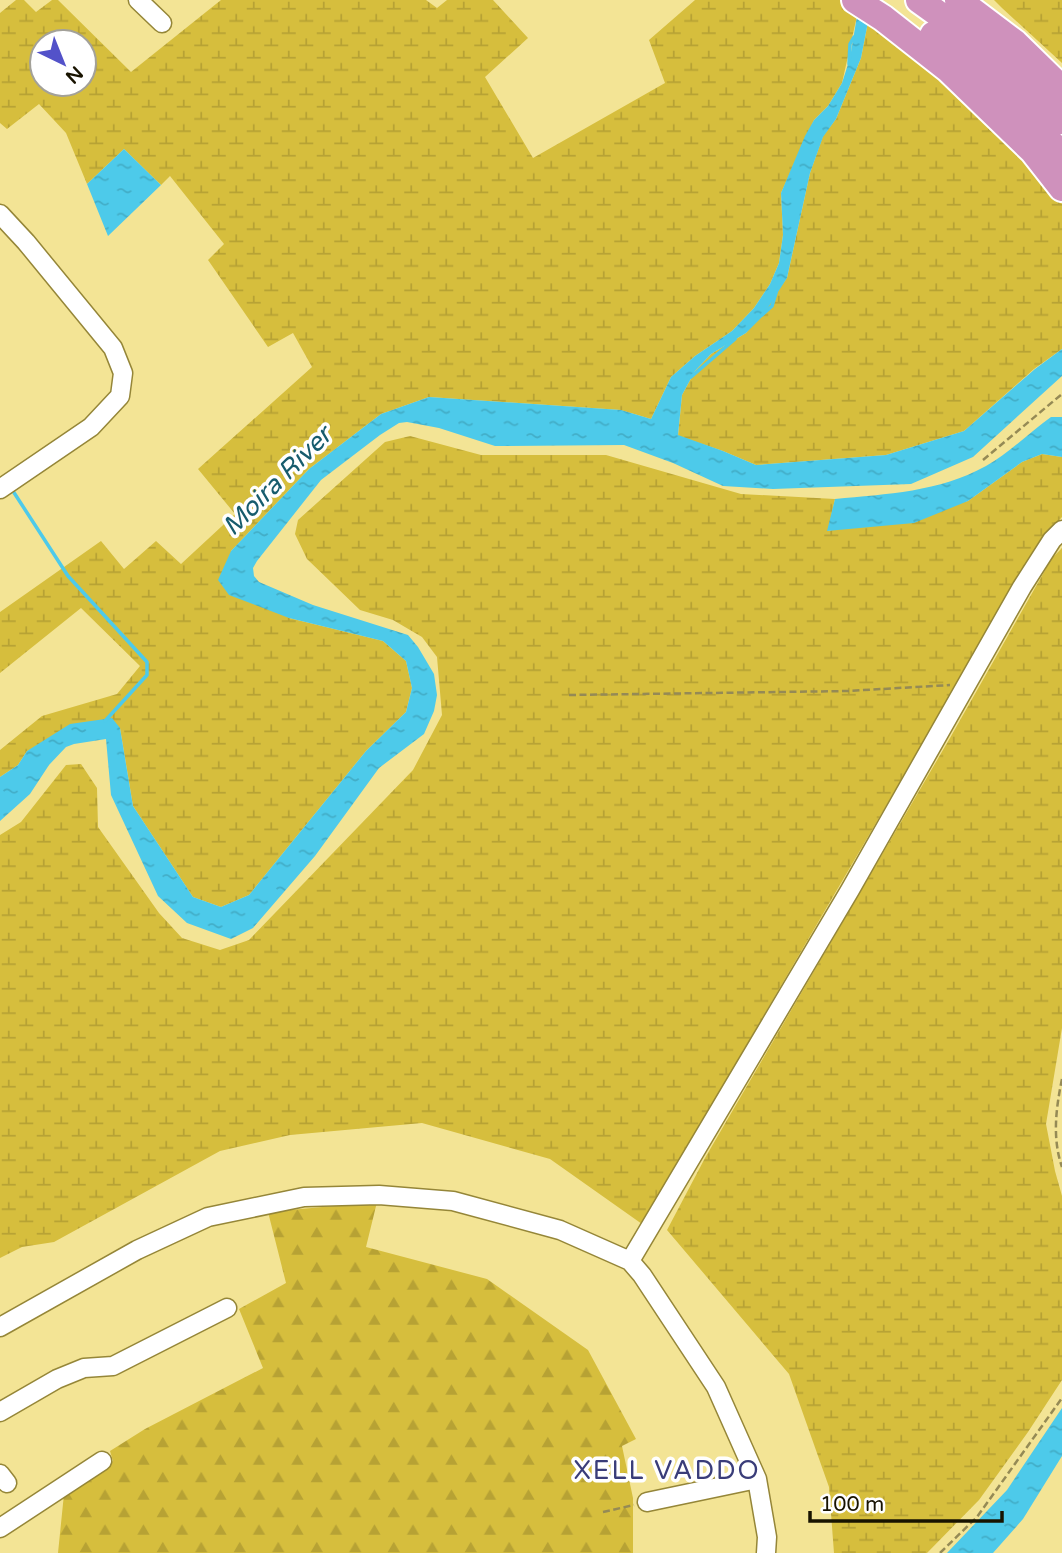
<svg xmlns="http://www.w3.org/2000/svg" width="1062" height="1553" viewBox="0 0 1062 1553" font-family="'Varela Round',sans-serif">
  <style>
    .forest { fill: url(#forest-firs) }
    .wetland { fill: url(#wetland-marsh); fill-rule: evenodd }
    .water { fill: url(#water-ripples) }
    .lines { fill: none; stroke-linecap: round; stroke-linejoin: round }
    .stream { stroke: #4dcaea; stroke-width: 3.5 }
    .minor-casing { stroke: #958638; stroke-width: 21 }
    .highway-casing { stroke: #fff; stroke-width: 30 }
    .path { stroke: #958a55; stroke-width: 2.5; stroke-dasharray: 7 3.5; stroke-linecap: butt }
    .minor { stroke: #fff; stroke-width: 18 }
    .highway { stroke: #cf91bc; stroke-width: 26 }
    .labels { text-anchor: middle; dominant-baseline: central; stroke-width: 7; stroke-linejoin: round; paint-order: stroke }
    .water-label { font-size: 26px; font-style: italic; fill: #175c6d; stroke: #fff }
    .neighbourhood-label { font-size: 26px; letter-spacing: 2px; fill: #3a3d79; stroke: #fff }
  </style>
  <defs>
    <pattern id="forest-firs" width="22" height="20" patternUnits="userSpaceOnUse" patternTransform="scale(1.75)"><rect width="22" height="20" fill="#d6be3d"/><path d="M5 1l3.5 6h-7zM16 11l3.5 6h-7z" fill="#b7a234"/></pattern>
    <pattern id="wetland-marsh" width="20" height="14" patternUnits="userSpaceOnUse" patternTransform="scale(1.75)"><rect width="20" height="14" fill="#d6be3d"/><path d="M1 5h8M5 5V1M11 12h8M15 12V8" fill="none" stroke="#b7a234"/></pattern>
    <pattern id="water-ripples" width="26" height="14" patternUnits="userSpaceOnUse" patternTransform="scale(1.75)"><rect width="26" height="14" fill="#4dcaea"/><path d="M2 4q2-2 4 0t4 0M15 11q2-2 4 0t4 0" fill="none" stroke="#42adc7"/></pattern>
  </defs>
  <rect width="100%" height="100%" fill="#f3e495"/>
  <path class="forest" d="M377 1202 366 1247 487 1279 588 1350 636 1439 622 1446 633 1498V1553H58L64 1494 113 1461 110 1451 145 1429 263 1368 239 1309 286 1283 268 1212Z"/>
  <path class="wetland" d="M16 0H24L36 12 52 0H58L131 72 221 0H426L437 8 447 0H493L528 38 485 77 533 158 665 83 649 40 695 0H841L857 16 842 83 828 106 814 120 781 193 783 235 779 263 770 284 754 308 732 331 695 356 671 377 651 419 621 410 429 397 381 414 309 469 231 551 289 618 383 641 406 661 412 688 406 712 366 751 249 895 221 907 193 897 133 806 120 728 27 751 18 765 0 777V750L42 716 117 694 140 666 81 608 0 673V612L101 541 124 569 156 541 181 564 235 514 198 469 312 367 293 333 268 347 208 260 224 244 170 176 161 185 124 149 87 184 66 133 39 104 7 129 0 123V13ZM42 42H84V84H42Z
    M994 0H1062V63L1002 8Z
    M868 22 929 71 1018 149 1062 204V349L1034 369 964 431 886 455 756 465 723 451 678 436 682 395 695 371 711 354 746 333 787 278 810 173 823 136 836 119 861 58Z
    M410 436 481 455H606L741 494 835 499 828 531 968 501 1022 462 1042 454 1062 457V517L1040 542 642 1224 550 1159 422 1123 290 1135 220 1151 54 1242 22 1247 0 1258V835L21 822 66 765 81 764 97 788 98 827 159 913 182 938 220 950 249 940 413 770 442 715 437 657 422 637 393 620 360 610 307 559 295 534 298 520 385 442Z
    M1062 548V1028L1046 1124 1055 1171 1062 1196V1380L1028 1432 979 1500 927 1553H834L829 1487 789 1374 667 1230 705 1158 950 738 1052 558Z"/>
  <path class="water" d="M867 0H883L868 22 861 58 836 119 823 137 810 173 787 278 762 317 746 333 711 354 695 371 682 395 678 435 723 451 756 465 886 455 964 431 1035 369 1062 349V376L973 457 911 484 773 489 723 486 673 463 624 445 495 446 439 428 407 422 399 423 380 435 321 480 257 561 253 568 254 576 259 582 313 605 408 635 418 647 434 674 437 695 434 711 424 734 379 768 315 856 253 928 231 939 187 923 158 896 111 795 106 739 74 744 66 747 49 765 30 794 0 821V777L18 765 27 751 70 724 112 718 120 728 133 806 193 897 221 907 249 895 366 751 406 712 412 688 406 661 383 641 289 618 229 595 218 580 231 551 309 469 381 414 429 397 621 410 651 419 671 377 695 356 732 331 754 308 770 284 779 263 783 235 781 193 805 136 814 120 828 106 842 83 850 58 857 16Z
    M124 149 161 185 108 236 87 184Z
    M1051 417H1062V457L1042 454 1022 462 968 501 914 523 827 531 835 499C887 494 939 492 986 466 1009 453 1030 432 1051 417Z
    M1062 1408V1456L1023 1519 993 1553H947L1007 1490Z"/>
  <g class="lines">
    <path class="stream" d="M849 64 850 44 854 37
      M762 315 772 306 776 293
      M691 377 735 339
      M11 488 68 576 147 662V675L105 721"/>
    <g class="minor-casing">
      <path id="minor" d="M138 0 162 23
        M0 214 26 242 113 348 123 373 120 396 91 427 0 489
        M630 1261 642 1275 716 1387 757 1479 767 1537 766 1553
        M0 1327 137 1250 208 1217 304 1197 379 1195 453 1201 560 1230 630 1261 850 890 1022 587 1052 540 1062 530
        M0 1412 57 1379 84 1368 113 1366 227 1308
        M0 1474 7 1483
        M647 1502 757 1479
        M0 1528 102 1461"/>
    </g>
    <g class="highway-casing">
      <path id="highway" d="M855 0 883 18 948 69 1033 151 1062 188
        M919 0 983 46 1037 95 1062 121
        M958 0 1015 43 1062 89
        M933 35 970 64 1019 109 1062 155"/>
    </g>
    <path class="path" d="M983 460 1062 394
      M569 695 848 691 950 685
      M1062 1079C1056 1108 1052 1138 1062 1167
      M603 1512 634 1505
      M940 1553 977 1517 1062 1398"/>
    <use href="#minor" class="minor"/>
    <use href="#highway" class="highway"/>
  </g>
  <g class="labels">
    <g class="water-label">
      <text transform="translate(277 481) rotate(-45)">Moira River</text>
    </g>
    <g class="neighbourhood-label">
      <text x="667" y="1470">XELL VADDO</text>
    </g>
  </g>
  <g transform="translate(63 63) rotate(137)"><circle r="33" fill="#ffffff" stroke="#a3a199" stroke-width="2"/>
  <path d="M0-5L12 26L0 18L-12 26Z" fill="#5352c9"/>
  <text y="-10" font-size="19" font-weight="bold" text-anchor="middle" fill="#181300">N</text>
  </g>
  <path d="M810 1511v10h192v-10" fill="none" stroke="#181300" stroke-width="3.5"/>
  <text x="820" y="1511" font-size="21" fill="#181300" stroke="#ffffff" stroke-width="5" paint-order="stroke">100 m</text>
</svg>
